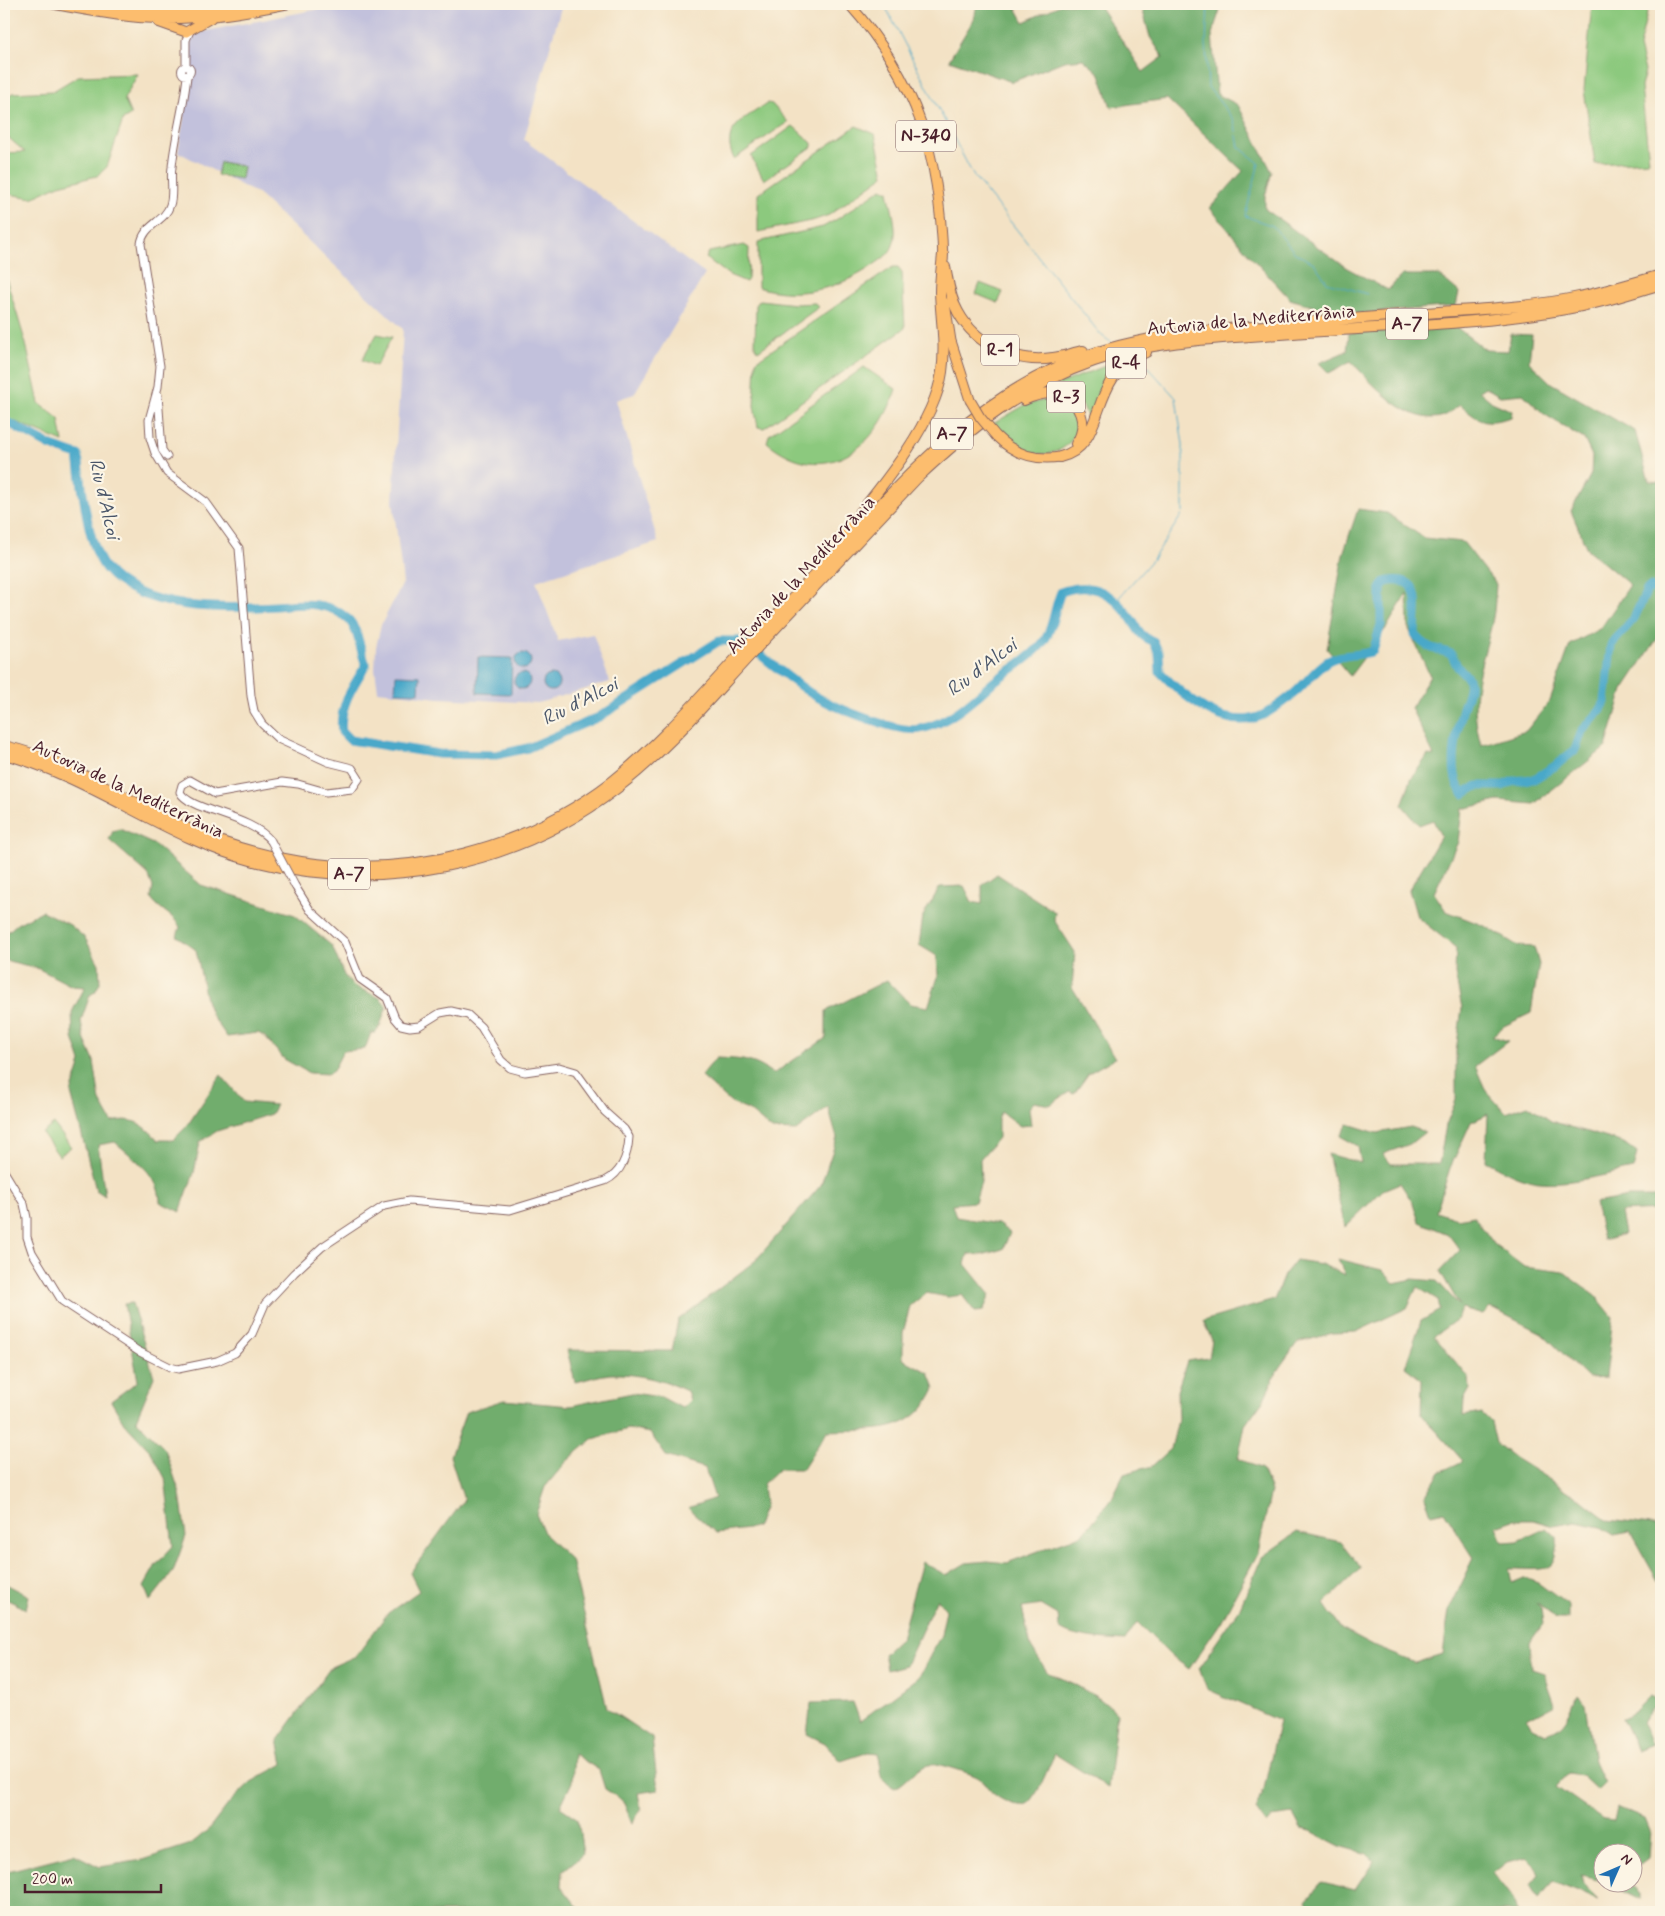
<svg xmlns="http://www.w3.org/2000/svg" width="1665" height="1916" viewBox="0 0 1665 1916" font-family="Mynerve,sans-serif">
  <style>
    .industrial { fill: #c2c1dc }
    .green { fill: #8cc97e; stroke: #6b7454 }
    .forest { fill: #71ad6d; stroke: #5e664c }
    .water { fill: #4aa8c9; stroke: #4a647a }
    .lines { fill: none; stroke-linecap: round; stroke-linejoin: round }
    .stream { stroke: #4aa8c9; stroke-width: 1 }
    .river { stroke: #4aa8c9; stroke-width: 9 }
    .tertiary-casing { stroke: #856361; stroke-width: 9 }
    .primary-casing { stroke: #856361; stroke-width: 11 }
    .motorway-casing { stroke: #856361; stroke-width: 12 }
    .tertiary { stroke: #fff; stroke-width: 7 }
    .primary { stroke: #fcbd6e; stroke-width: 9 }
    .motorway { stroke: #fcbd6e; stroke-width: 10 }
    .tertiary-bridge-casing { stroke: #856361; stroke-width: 9; stroke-linecap: butt }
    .primary-bridge-casing { stroke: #856361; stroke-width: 11; stroke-linecap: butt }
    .tertiary-bridge { stroke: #fff; stroke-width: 7 }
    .primary-bridge { stroke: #fcbd6e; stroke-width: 9 }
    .labels { text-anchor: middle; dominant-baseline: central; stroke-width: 4.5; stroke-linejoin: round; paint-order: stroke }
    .shield { fill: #fcf5e5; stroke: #7f5f63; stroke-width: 1 }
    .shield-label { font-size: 18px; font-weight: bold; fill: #4a1f2b }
    .street-label { font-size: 19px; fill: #4a1f2b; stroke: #fcf5e5 }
    .water-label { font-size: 20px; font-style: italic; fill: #4a566a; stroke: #fcf5e5 }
  </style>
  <rect width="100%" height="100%" fill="#fcf5e5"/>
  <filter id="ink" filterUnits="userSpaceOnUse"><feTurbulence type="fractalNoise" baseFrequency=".02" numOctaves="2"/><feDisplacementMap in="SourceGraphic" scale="10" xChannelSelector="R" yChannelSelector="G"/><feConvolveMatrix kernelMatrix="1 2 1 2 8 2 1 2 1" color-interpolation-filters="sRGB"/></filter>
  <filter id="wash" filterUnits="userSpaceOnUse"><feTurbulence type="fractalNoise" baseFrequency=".0096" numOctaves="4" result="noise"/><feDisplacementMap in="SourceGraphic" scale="20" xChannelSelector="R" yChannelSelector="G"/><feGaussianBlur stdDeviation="1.12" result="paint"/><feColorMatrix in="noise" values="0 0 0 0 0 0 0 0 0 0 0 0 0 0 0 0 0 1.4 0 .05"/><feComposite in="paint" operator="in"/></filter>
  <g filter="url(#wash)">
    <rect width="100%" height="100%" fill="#f3e2c5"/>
    <path class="industrial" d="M344 4H562L524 140 705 274 634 394 616 400 658 542 536 581 558 641 593 634 610 682 538 703 438 698 378 691 375 669 376 647 381 625 403 583 393 501 403 329 258 194 178 152 188 93 191 34Z"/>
    <path class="green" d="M1592 4H1649L1639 47 1645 71 1641 87 1649 161 1595 164 1584 90Z
      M138 74 124 99 131 115 123 120 107 167 97 176 59 185 32 198 9 194 4 187V153L25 152 4 134V101L12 93 53 91 78 76Z
      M768 103 772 104 788 122 734 159C719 128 746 118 768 103Z
      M793 126 812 143V147L785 166 779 167 780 169 764 180 751 156Z
      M856 126 875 134 884 175 829 215 815 220 758 232V194Z
      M220 162 243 166 241 179 217 175Z
      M882 188 888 191C891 208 899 229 893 245 890 254 882 259 875 264 842 288 797 300 758 287V242L823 227 839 218Z
      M744 245 749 248 748 279 746 282 729 275 706 258 709 252Z
      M893 267H898L902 272 905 328 764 428 758 427 754 406 756 361Z
      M4 271 26 344 39 403 59 419 63 442 4 417Z
      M980 283 1003 292 998 303 976 294Z
      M760 300 795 304 815 303 819 307 758 351 755 347 756 305Z
      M377 334 392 337 376 366 362 360Z
      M1118 361 1105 380 1097 397 1099 400 1088 429C1089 404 1073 390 1049 388Z
      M864 367 896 389C877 449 824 489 767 442L769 435Z
      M1053 398C1102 403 1073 481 1011 444 1004 440 997 431 991 425L1025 405Z
      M54 1124 71 1147 59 1156 42 1133Z"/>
    <path class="forest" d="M977 4H1014L1024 22 1062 4H1098L1143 72 1163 57 1150 37 1141 4H1222L1212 34 1217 94 1238 105 1272 172 1265 196V209L1347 268 1388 290 1402 275H1439L1459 292 1456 306 1341 315 1290 299 1251 257 1210 208 1243 171 1167 99 1111 107 1100 74 1083 59 1064 61 1012 82 949 60 974 19Z
      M1456 327 1486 350 1508 351 1511 334 1532 335 1529 362 1551 383 1635 431 1649 481 1661 482V633L1623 690 1606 747 1534 804 1498 801 1462 809 1458 842 1434 893 1446 911 1487 927 1518 946 1534 947 1539 964 1531 1013 1504 1026 1492 1036 1508 1041 1475 1066 1486 1091 1506 1113 1528 1105 1551 1121 1624 1143 1637 1153 1633 1169C1603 1175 1554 1189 1525 1179 1511 1175 1498 1167 1486 1161L1488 1114 1471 1122 1450 1168 1436 1212 1457 1219 1474 1216 1494 1244 1524 1267 1564 1272 1595 1295 1613 1317 1606 1377 1588 1378 1543 1334 1490 1307 1483 1314 1462 1308 1456 1320 1434 1336 1469 1378 1470 1389 1464 1400 1463 1416 1482 1413 1491 1422 1496 1443 1515 1458 1579 1498 1607 1520 1661 1526V1572L1658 1581 1630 1532 1614 1535 1601 1527 1576 1522 1554 1526 1534 1520H1514L1497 1526 1503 1542 1518 1541 1547 1528 1557 1537C1560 1578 1539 1568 1509 1569L1512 1583 1524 1578 1538 1583 1568 1605V1619H1557L1536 1603 1541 1609 1543 1624 1530 1642 1532 1669 1544 1673 1555 1704 1527 1719 1533 1728 1546 1734C1566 1729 1570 1713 1577 1695L1585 1704 1594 1761 1604 1783 1597 1790 1582 1776 1568 1774 1556 1787 1603 1820 1614 1821 1617 1807 1645 1819 1650 1831 1648 1858 1640 1864 1633 1863 1632 1854H1602V1881L1581 1876 1583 1884 1599 1900 1553 1882 1539 1898 1531 1885 1539 1875 1536 1867 1526 1857 1507 1862 1493 1873 1515 1902 1518 1912H1355L1356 1910 1314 1912 1306 1900 1322 1882 1355 1890 1374 1861 1368 1854 1340 1846 1311 1831 1301 1829 1293 1814 1272 1817 1266 1824 1256 1810 1264 1789 1279 1721 1207 1689 1199 1667 1239 1610 1262 1557 1297 1532 1341 1542 1361 1568 1324 1604 1341 1629 1375 1647 1415 1663 1443 1654 1449 1610 1474 1558 1444 1511 1431 1514 1425 1497 1440 1472 1463 1461 1421 1414 1422 1380 1405 1367 1421 1321 1440 1310 1438 1300 1417 1287 1407 1308 1356 1332 1333 1333 1297 1343 1279 1368 1264 1399 1245 1425 1238 1459 1262 1469 1271 1491 1258 1553 1221 1622 1189 1669 1171 1656 1137 1622 1125 1641C1108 1640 1072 1639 1059 1628L1058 1615 1041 1605 1022 1608 1031 1647 1048 1673 1072 1683 1100 1699 1117 1713 1108 1788 1055 1754C1048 1767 1039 1793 1030 1802 1021 1810 1003 1801 995 1795 989 1791 986 1783 979 1778 973 1774 939 1763 933 1764 913 1767 910 1781 895 1788 877 1780 883 1769 878 1753L869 1752 841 1761 825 1743 807 1734 811 1703 853 1702 860 1721 919 1677 941 1635 946 1610 937 1598 906 1665 887 1670 884 1654 901 1638 922 1562 946 1575 966 1563 988 1561 1007 1563 1083 1534 1112 1498 1124 1474 1152 1466 1171 1449 1178 1420 1177 1391 1187 1361 1209 1358 1212 1340 1203 1321 1274 1300 1284 1275 1296 1260 1321 1264 1345 1275 1338 1259 1382 1270 1394 1283 1413 1279 1437 1281 1460 1306 1440 1271 1460 1250 1448 1234 1419 1222 1413 1203 1400 1183 1383 1190 1345 1227 1328 1154 1361 1163 1358 1146 1340 1136 1348 1124 1377 1133 1411 1127 1425 1132 1410 1144 1383 1154 1391 1164H1439L1446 1125 1456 1100V1051L1462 1008 1455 974 1456 948 1417 917 1409 890 1441 836 1433 820 1419 825 1402 805 1411 779 1428 755 1434 756 1411 708 1430 676 1408 627 1407 593 1387 627 1350 676 1327 649 1343 554 1358 509 1387 513 1424 538 1463 542 1496 584C1495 597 1495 610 1492 623 1481 670 1467 695 1481 745L1526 731 1550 701 1570 645 1601 628 1630 585 1587 549 1571 511 1591 474 1592 456 1584 439 1544 414 1523 394 1500 396 1485 387 1479 391 1492 402 1512 411 1511 417C1485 425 1480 422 1460 405 1455 408 1449 414 1444 416 1410 428 1371 383 1351 361L1329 373 1319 363 1347 351 1349 333Z
      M120 829 155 845 201 885 295 915 332 946 344 975 352 985 380 998 387 1006 380 1026 375 1033H371L365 1049 343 1051 333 1071 328 1074 309 1073 284 1059 264 1036 258 1033 227 1037 211 1014 206 1000 196 950 177 936 180 927C174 915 158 909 151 898L153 887 148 874 109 840 113 831Z
      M997 874 1055 912 1054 920 1075 952 1072 987 1115 1058 1089 1073 1074 1094 1069 1092 1050 1105 1034 1102 1029 1108 1031 1125 1020 1126 1001 1112 998 1120V1138L980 1159 981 1181 975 1202 952 1204 956 1217 998 1224 1010 1233 1003 1249 982 1255 968 1254 965 1264 990 1295 983 1311 975 1312 962 1295 948 1297 926 1293 910 1306 903 1333V1359L929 1373 935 1388C913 1437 872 1429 827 1431L803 1469H779L763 1484 765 1505 757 1526 748 1529 716 1533 688 1508 715 1498 705 1468 666 1456 650 1433 628 1429 593 1439 566 1462 545 1487 536 1514 545 1535 571 1560 607 1708 652 1738 658 1790 638 1793 641 1810 632 1823 623 1801 605 1789 599 1770 574 1754 572 1782 560 1807 578 1819 583 1854 562 1872 561 1886 582 1912H4V1872L74 1854 100 1867 142 1860 191 1844 210 1828 230 1802 251 1782 283 1764 278 1740 331 1667 356 1656 388 1613 419 1591 410 1573 464 1500 450 1456 466 1412 504 1400 570 1406 632 1393 661 1397 682 1408 690 1400 687 1391C664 1380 636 1373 610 1374 598 1375 586 1380 575 1382L567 1350 672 1351 678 1320 755 1261 821 1185 837 1138 828 1107 796 1131 772 1130 748 1110 731 1103 701 1076 716 1058C740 1059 754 1059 773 1074L826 1038V1011L887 980 910 1004 928 1007 938 977 937 956 919 945 923 916 940 887 964 886 972 902 982 904V885Z
      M42 911 70 925 85 938 99 964 100 983 95 992 90 995 81 1021 84 1038 94 1061 100 1101 112 1122C134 1116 144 1125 158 1140H173L187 1126 221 1075 244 1102 276 1105 271 1114 217 1131 200 1142 194 1173 180 1212 160 1202C160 1175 134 1159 115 1142L98 1145 105 1196 96 1190 71 1093 81 1062 73 1038 72 1012 85 987 72 986 37 968 4 960V935L17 924Z
      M1628 1197H1661V1210L1620 1212 1624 1234 1603 1240 1595 1203Z
      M132 1303 154 1377 136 1420 165 1449 180 1494 186 1536 173 1572 150 1601 144 1586 156 1565 173 1546 165 1478 151 1452 124 1423 111 1401 138 1381 124 1304Z
      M4 1583 29 1596 26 1609 4 1598Z
      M1650 1696 1653 1697 1657 1704 1649 1711 1641 1724 1652 1744 1637 1750 1622 1718 1636 1710Z
      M1609 1884H1630L1640 1893V1899Z"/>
    <path class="water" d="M515 661a8 8 0 1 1 16 0a8 8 0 1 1-16 0Z
      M478 657 512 658 511 694 477 693Z
      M514 681a8 8 0 1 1 16 0a8 8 0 1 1-16 0Z
      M543 683a8 8 0 1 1 16 0a8 8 0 1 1-16 0Z
      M396 675 420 676 419 693 395 692Z"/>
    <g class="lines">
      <path class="stream" d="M884 4 973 175 1101 335 1112 343
        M1208 4 1206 43 1208 87 1234 120 1239 147 1259 163 1245 216 1273 226 1295 253 1314 263 1327 282 1367 294
        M1116 601 1153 559 1183 513V445L1176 398 1148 367 1138 361"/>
      <path class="river" d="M4 424 9 423 51 446 78 455C82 485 87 545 106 569 142 612 225 609 276 606 302 604 327 600 348 619 359 630 360 651 366 665 354 684 338 708 342 732L350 740 439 754 496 755 528 748 599 717 719 641H743C764 657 784 675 806 690 825 704 897 734 920 729 947 724 970 703 990 685 1005 672 1039 654 1047 636 1054 622 1055 606 1061 592 1093 580 1114 594 1132 620 1139 631 1141 637 1153 641L1159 653 1160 672C1184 697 1226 733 1263 715 1273 710 1283 702 1292 695 1305 685 1314 670 1328 661 1341 653 1358 657 1373 651L1381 625V589L1385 582C1426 573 1415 609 1415 634 1428 651 1434 647 1451 654 1454 658 1455 663 1458 667 1462 672 1468 675 1469 682 1471 689 1465 701 1463 708 1457 729 1446 777 1464 794L1477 786H1502L1514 781 1534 779 1555 766 1575 750 1582 731 1600 711 1605 702 1611 645 1634 618 1647 590 1650 587 1661 591"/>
    </g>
  </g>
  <g filter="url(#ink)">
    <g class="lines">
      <g class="tertiary-casing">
        <path id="tertiary" d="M181.5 71a4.5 4.5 0 1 1 9 0a4.5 4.5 0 1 1-9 0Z
          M186 67V40L190 31
          M187 76C184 107 175 136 172 167 170 179 174 194 170 205 165 222 143 225 141 244L160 366 158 387 149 420 150 438 155 453 167 473 206 502 239 548 251 696 254 711 262 724 278 739 328 762 352 768 359 779 352 789 326 792 298 784 282 782 215 794 190 780 182 785 180 792C189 811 250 815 271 841
          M158 395 162 450 167 457
          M4 1171 24 1204 27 1218V1237L32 1252 62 1301 138 1351 170 1367 178 1369 217 1361 235 1353 252 1334 265 1304 294 1273 322 1247 384 1206 409 1201 510 1210 605 1181C622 1173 628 1154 629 1137L624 1129 605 1112 576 1072 559 1067 525 1072 510 1068 501 1060 481 1027 468 1015 451 1011 440 1013 419 1026 410 1027 401 1025 395 1018 387 998 360 979 345 942 310 910 295 886"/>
      </g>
      <g class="primary-casing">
        <path id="primary" d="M53 4C84 10 115 16 147 18 195 21 241 13 287 4
          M87 4C144 14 199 14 256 4
          M197 4 213 7
          M849 4C918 81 940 157 943 260
          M157 10 173 4
          M158 22 186 32 211 18
          M945 303 951 341 970 400
          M996 436C1014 454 1035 461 1060 457"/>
      </g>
      <g class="motorway-casing">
        <path id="motorway" d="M945 267C948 282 950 298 958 312 976 345 1016 364 1053 358 1063 357 1073 353 1083 351
          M1024 400C1035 395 1047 391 1059 394 1081 400 1089 426 1076 444
          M1060 457C1110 445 1085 375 1146 352
          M834 545C870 500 934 429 942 372 946 345 941 318 940 292 940 279 942 266 943 254
          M4 746C66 760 118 795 175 823 215 842 257 855 301 862 409 879 525 849 612 782 656 747 694 704 732 663 773 619 814 576 855 532 914 467 976 404 1058 367 1131 334 1210 330 1288 324 1338 320 1389 316 1439 312 1486 309 1533 307 1579 297 1607 291 1634 283 1661 275
          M4 754C93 777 165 838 254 861 379 893 515 867 617 788 667 750 709 699 752 653 807 594 862 536 917 478 969 429 1026 384 1094 361 1158 339 1226 338 1293 333 1389 326 1487 325 1581 306 1608 301 1635 292 1661 284"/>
      </g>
      <use href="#tertiary" class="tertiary"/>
      <use href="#primary" class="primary"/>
      <use href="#motorway" class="motorway"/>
      <g class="tertiary-bridge-casing">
        <path id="tertiary-bridge" d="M271 841 295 886"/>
      </g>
      <g class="primary-bridge-casing">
        <path id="primary-bridge" d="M970 400 980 417 996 436"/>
      </g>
      <use href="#tertiary-bridge" class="tertiary-bridge"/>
      <use href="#primary-bridge" class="primary-bridge"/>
    </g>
  </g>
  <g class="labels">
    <g class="shield">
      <rect x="896" y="120.5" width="60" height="31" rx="4"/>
      <rect x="1386" y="308.5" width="42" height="31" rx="4"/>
      <rect x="981" y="334.5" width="38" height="31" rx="4"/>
      <rect x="1106" y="347.5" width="40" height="31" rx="4"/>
      <rect x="1047" y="381.5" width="38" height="31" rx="4"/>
      <rect x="931" y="418.5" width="42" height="31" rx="4"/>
      <rect x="328" y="858.5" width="42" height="31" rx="4"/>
    </g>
    <g class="shield-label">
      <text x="926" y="136">N-340</text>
      <text x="1407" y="324">A-7</text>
      <text x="1000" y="350">R-1</text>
      <text x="1126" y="363">R-4</text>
      <text x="1066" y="397">R-3</text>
      <text x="952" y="434">A-7</text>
      <text x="349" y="874">A-7</text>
    </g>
    <g class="street-label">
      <text transform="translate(1251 320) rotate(-5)">Autovia de la Mediterrània</text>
      <text transform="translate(801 575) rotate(-47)">Autovia de la Mediterrània</text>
      <text transform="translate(128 789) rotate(25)">Autovia de la Mediterrània</text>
    </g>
    <g class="water-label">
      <text transform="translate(104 499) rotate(77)">Riu d'Alcoi</text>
      <text transform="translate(982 668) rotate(-37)">Riu d'Alcoi</text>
      <text transform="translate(580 702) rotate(-27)">Riu d'Alcoi</text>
    </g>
  </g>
  <rect width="1665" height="1916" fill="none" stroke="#fcf5e5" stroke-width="20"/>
  <g transform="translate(1618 1868) rotate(45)"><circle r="24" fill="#fcf5e5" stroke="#b59f9b"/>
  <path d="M0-4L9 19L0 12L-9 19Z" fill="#1f6fb2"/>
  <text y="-8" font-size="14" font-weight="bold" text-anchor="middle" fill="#4a1f2b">N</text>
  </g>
  <path d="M25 1884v8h136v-8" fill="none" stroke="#4a1f2b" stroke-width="2.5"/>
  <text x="32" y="1884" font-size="15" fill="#4a1f2b" stroke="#fcf5e5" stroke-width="4" paint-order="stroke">200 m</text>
</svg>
